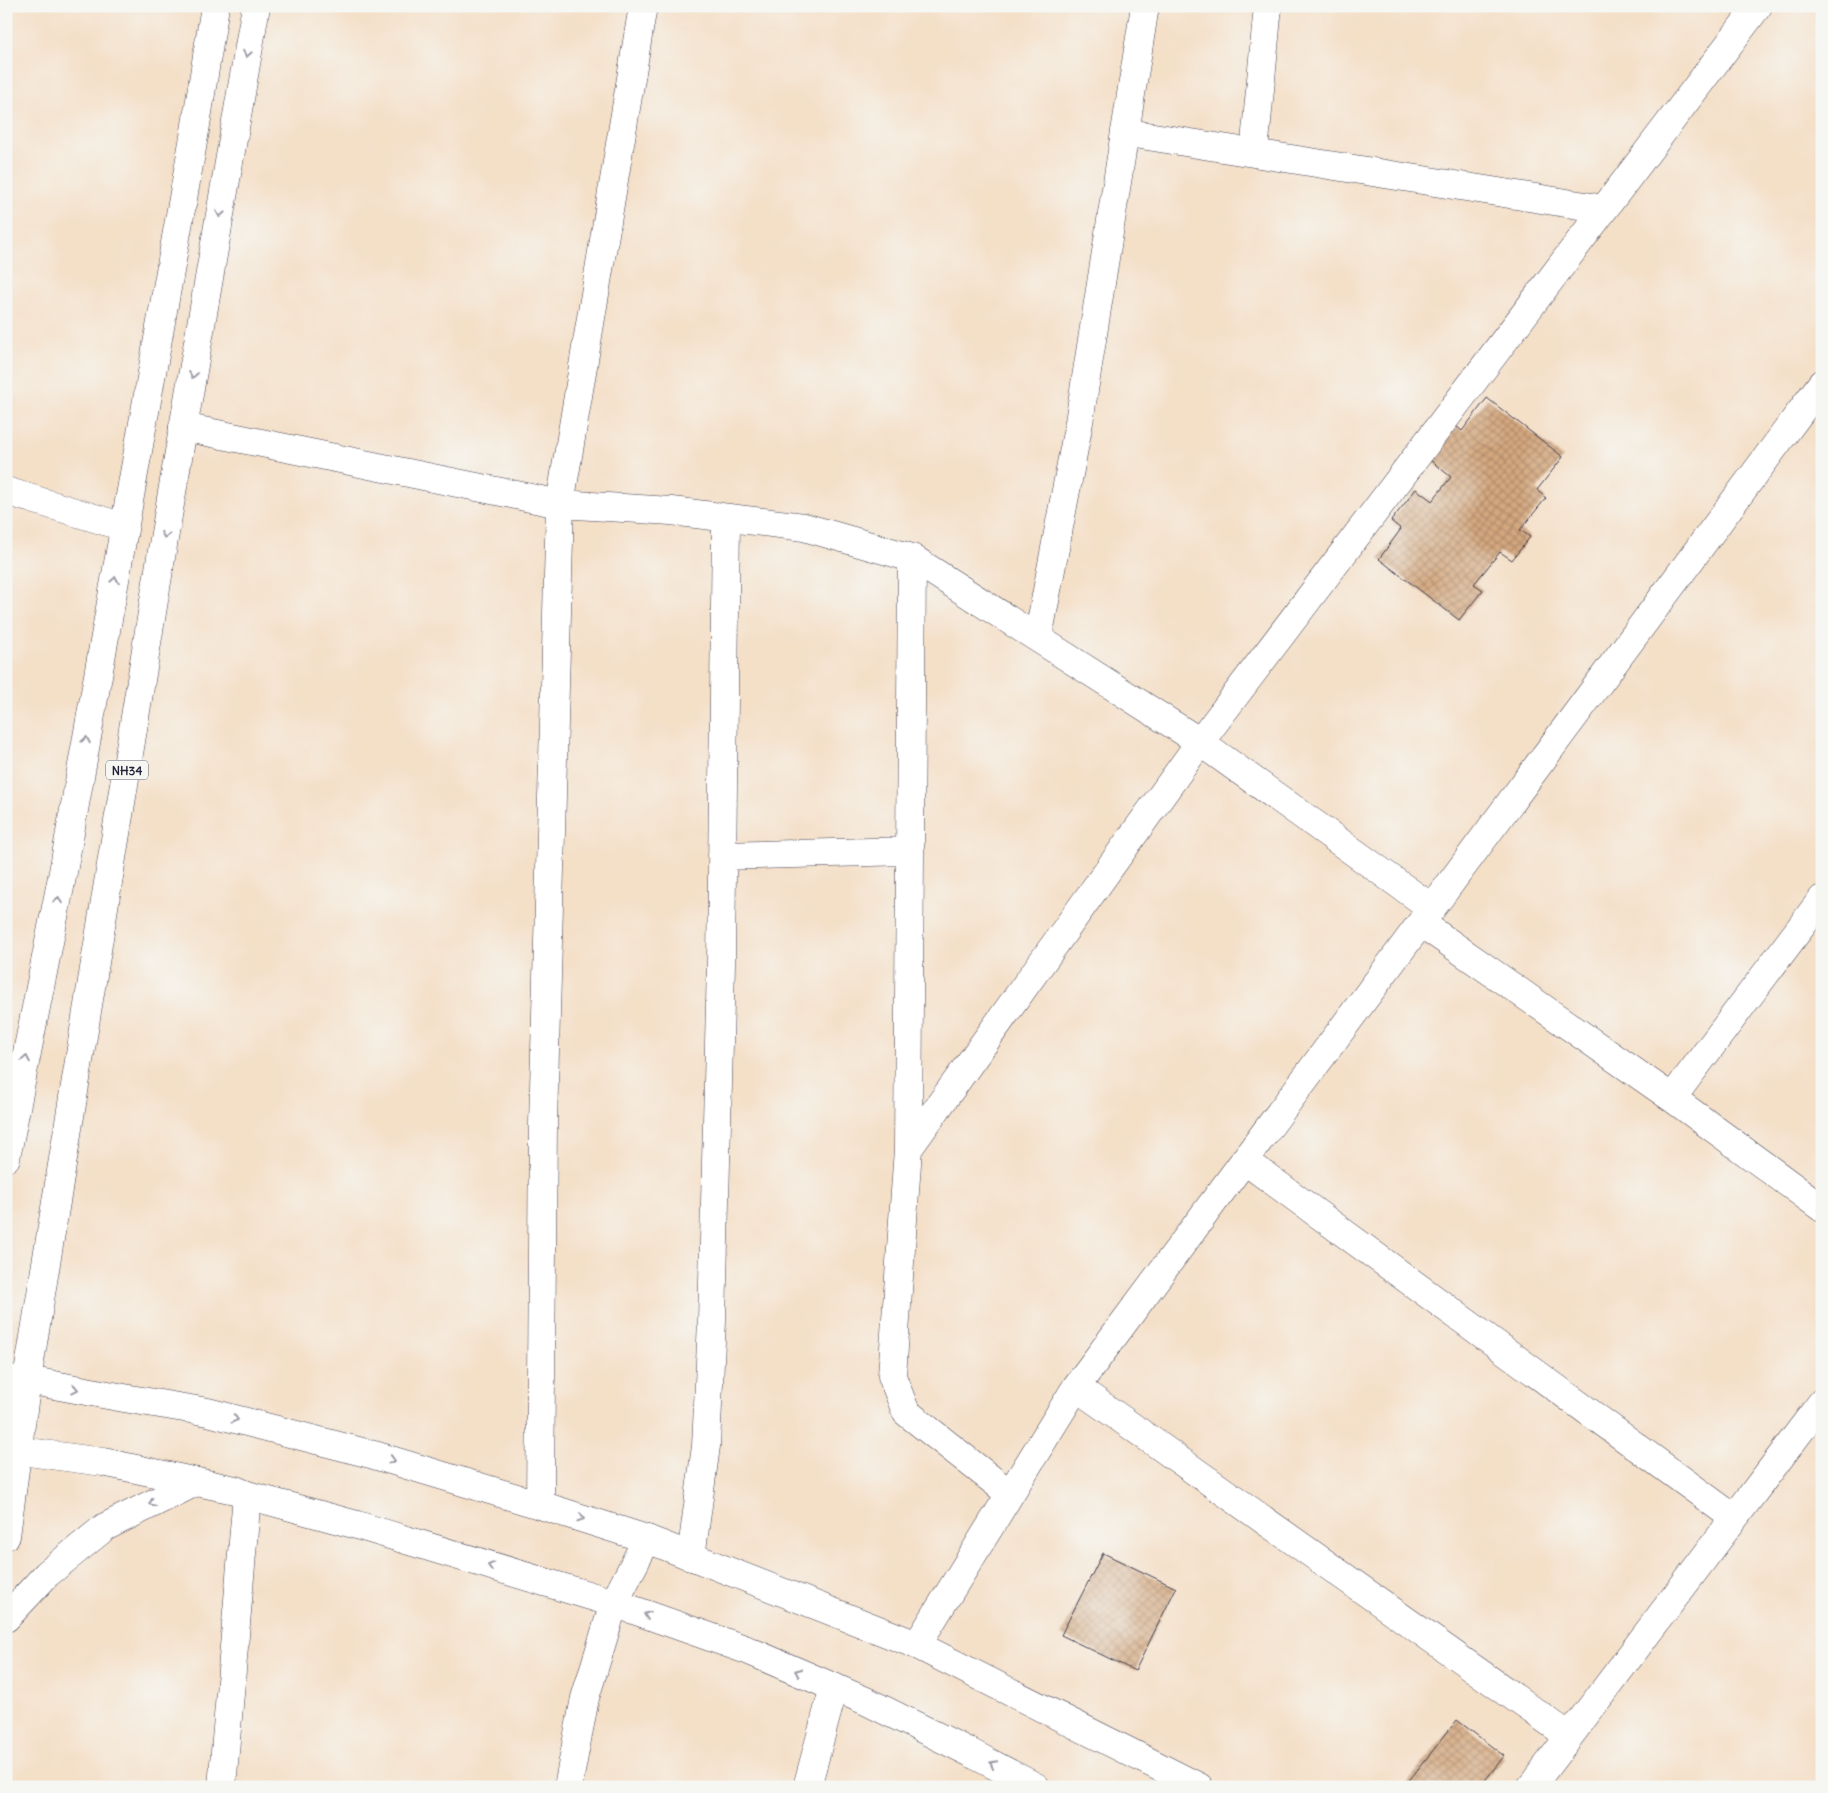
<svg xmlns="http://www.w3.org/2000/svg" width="1828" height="1793" viewBox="0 0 1828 1793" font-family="Delius,sans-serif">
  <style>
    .building { fill: url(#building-cross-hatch) }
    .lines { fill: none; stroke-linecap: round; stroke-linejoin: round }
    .street-casing { stroke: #423e50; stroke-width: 29 }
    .secondary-casing { stroke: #423e50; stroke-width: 29 }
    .highway-casing { stroke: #423e50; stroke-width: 29 }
    .street { stroke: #fff; stroke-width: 28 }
    .secondary { stroke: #fff; stroke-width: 28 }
    .highway { stroke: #fff; stroke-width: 28 }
    .oneway { stroke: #9c9ca7 }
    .labels { text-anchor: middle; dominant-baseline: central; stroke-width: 4; stroke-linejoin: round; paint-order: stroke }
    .shield { fill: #f6f6f2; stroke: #626272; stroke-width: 1 }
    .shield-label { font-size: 12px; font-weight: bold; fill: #22223b }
  </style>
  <defs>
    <pattern id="building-cross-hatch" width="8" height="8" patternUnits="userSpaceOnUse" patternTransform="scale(1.25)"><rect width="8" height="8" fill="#d4a87f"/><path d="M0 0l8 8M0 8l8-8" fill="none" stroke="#ac8869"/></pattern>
  </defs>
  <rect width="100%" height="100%" fill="#f6f6f2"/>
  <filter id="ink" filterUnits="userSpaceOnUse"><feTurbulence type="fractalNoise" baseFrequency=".02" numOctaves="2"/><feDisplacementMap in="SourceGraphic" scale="10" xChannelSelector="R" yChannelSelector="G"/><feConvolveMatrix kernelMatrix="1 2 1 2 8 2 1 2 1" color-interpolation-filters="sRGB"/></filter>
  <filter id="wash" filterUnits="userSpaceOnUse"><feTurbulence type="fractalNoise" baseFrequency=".0096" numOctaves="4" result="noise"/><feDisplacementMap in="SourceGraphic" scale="20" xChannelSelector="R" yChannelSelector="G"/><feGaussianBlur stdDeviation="1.12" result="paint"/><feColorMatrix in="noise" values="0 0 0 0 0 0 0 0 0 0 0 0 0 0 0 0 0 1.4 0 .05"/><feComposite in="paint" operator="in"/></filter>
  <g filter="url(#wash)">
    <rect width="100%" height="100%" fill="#f4dfc7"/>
    <g id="blocks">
      <path class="building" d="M1487 398 1563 457 1537 490 1546 498 1520 530 1530 537 1512 560 1500 552 1474 584 1483 590 1459 620 1379 559 1401 529 1391 521 1416 489 1432 501 1451 477 1430 460 1456 426 1462 431Z
        M1103 1553 1176 1588 1135 1671 1061 1635Z
        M1457 1720 1504 1756 1480 1787H1404Z"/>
    </g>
  </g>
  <g filter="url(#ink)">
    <use href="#blocks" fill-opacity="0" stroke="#423e50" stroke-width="1"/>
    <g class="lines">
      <g class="street-casing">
        <path id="street" d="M1125 131 1141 135 1604 209
          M1254 153 1268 6
          M183 427 560 504 671 511 804 527 912 558 1200 742 1432 908
          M6 491 124 527
          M1038 638 1079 422 1145 6
          M722 856 909 851
          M1822 899 1672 1098 1822 1208
          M1421 923 1672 1098
          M908 1149 912 558
          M1244 1160 1734 1518
          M1076 1387 1569 1736
          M1010 1494 906 1412 892 1376 908 1149 1200 742 1758 6
          M540 1505 543 1124 560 504 643 6
          M691 1557 706 1446 712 1321 721 964 726 518
          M917 1645 1076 1387 1822 383
          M222 1787 247 1495
          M568 1787 585 1698 614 1603 647 1539
          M807 1787 834 1687
          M1531 1787 1822 1402"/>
      </g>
      <g class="secondary-casing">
        <path id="secondary" d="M6 1379 27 1380 124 1398 208 1412 374 1455 540 1505 647 1539 917 1645 1199 1787
          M6 1449 103 1462 235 1490 247 1495 357 1525 614 1603 747 1650 866 1701 971 1753 1036 1787"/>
      </g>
      <g class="highway-casing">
        <path id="highway" d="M6 1158 63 872 195 131 215 6
          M6 1536 27 1380 164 539 256 6
          M6 1618 47 1574 105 1527 196 1482"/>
      </g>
      <use href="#street" class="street"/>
      <use href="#secondary" class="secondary"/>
      <use href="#highway" class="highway"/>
    </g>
    <defs><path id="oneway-chevron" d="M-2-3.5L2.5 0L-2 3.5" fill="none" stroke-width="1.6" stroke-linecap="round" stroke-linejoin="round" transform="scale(1.25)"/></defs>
    <g class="oneway">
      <use href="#oneway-chevron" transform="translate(247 54) rotate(100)"/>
      <use href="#oneway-chevron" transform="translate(220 214) rotate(100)"/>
      <use href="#oneway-chevron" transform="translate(193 375) rotate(100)"/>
      <use href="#oneway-chevron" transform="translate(165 535) rotate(100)"/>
      <use href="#oneway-chevron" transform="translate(115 580) rotate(-80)"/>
      <use href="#oneway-chevron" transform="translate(86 740) rotate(-80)"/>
      <use href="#oneway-chevron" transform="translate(58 900) rotate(-79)"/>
      <use href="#oneway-chevron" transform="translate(26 1059) rotate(-79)"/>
      <use href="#oneway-chevron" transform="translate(75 1389) rotate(11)"/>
      <use href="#oneway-chevron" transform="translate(235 1419) rotate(15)"/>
      <use href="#oneway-chevron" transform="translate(392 1460) rotate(17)"/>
      <use href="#oneway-chevron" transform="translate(152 1503) rotate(155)"/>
      <use href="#oneway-chevron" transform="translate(581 1518) rotate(18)"/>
      <use href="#oneway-chevron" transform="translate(491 1566) rotate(-163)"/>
      <use href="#oneway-chevron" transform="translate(647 1615) rotate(-161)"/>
      <use href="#oneway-chevron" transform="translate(798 1672) rotate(-157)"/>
      <use href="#oneway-chevron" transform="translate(993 1764) rotate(-152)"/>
    </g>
  </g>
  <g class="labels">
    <rect class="shield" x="106" y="760.5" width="42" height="19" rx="4"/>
    <g class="shield-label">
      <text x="127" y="770">NH34</text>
    </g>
  </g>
  <rect width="1828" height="1793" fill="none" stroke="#f6f6f2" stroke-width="25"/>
</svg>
